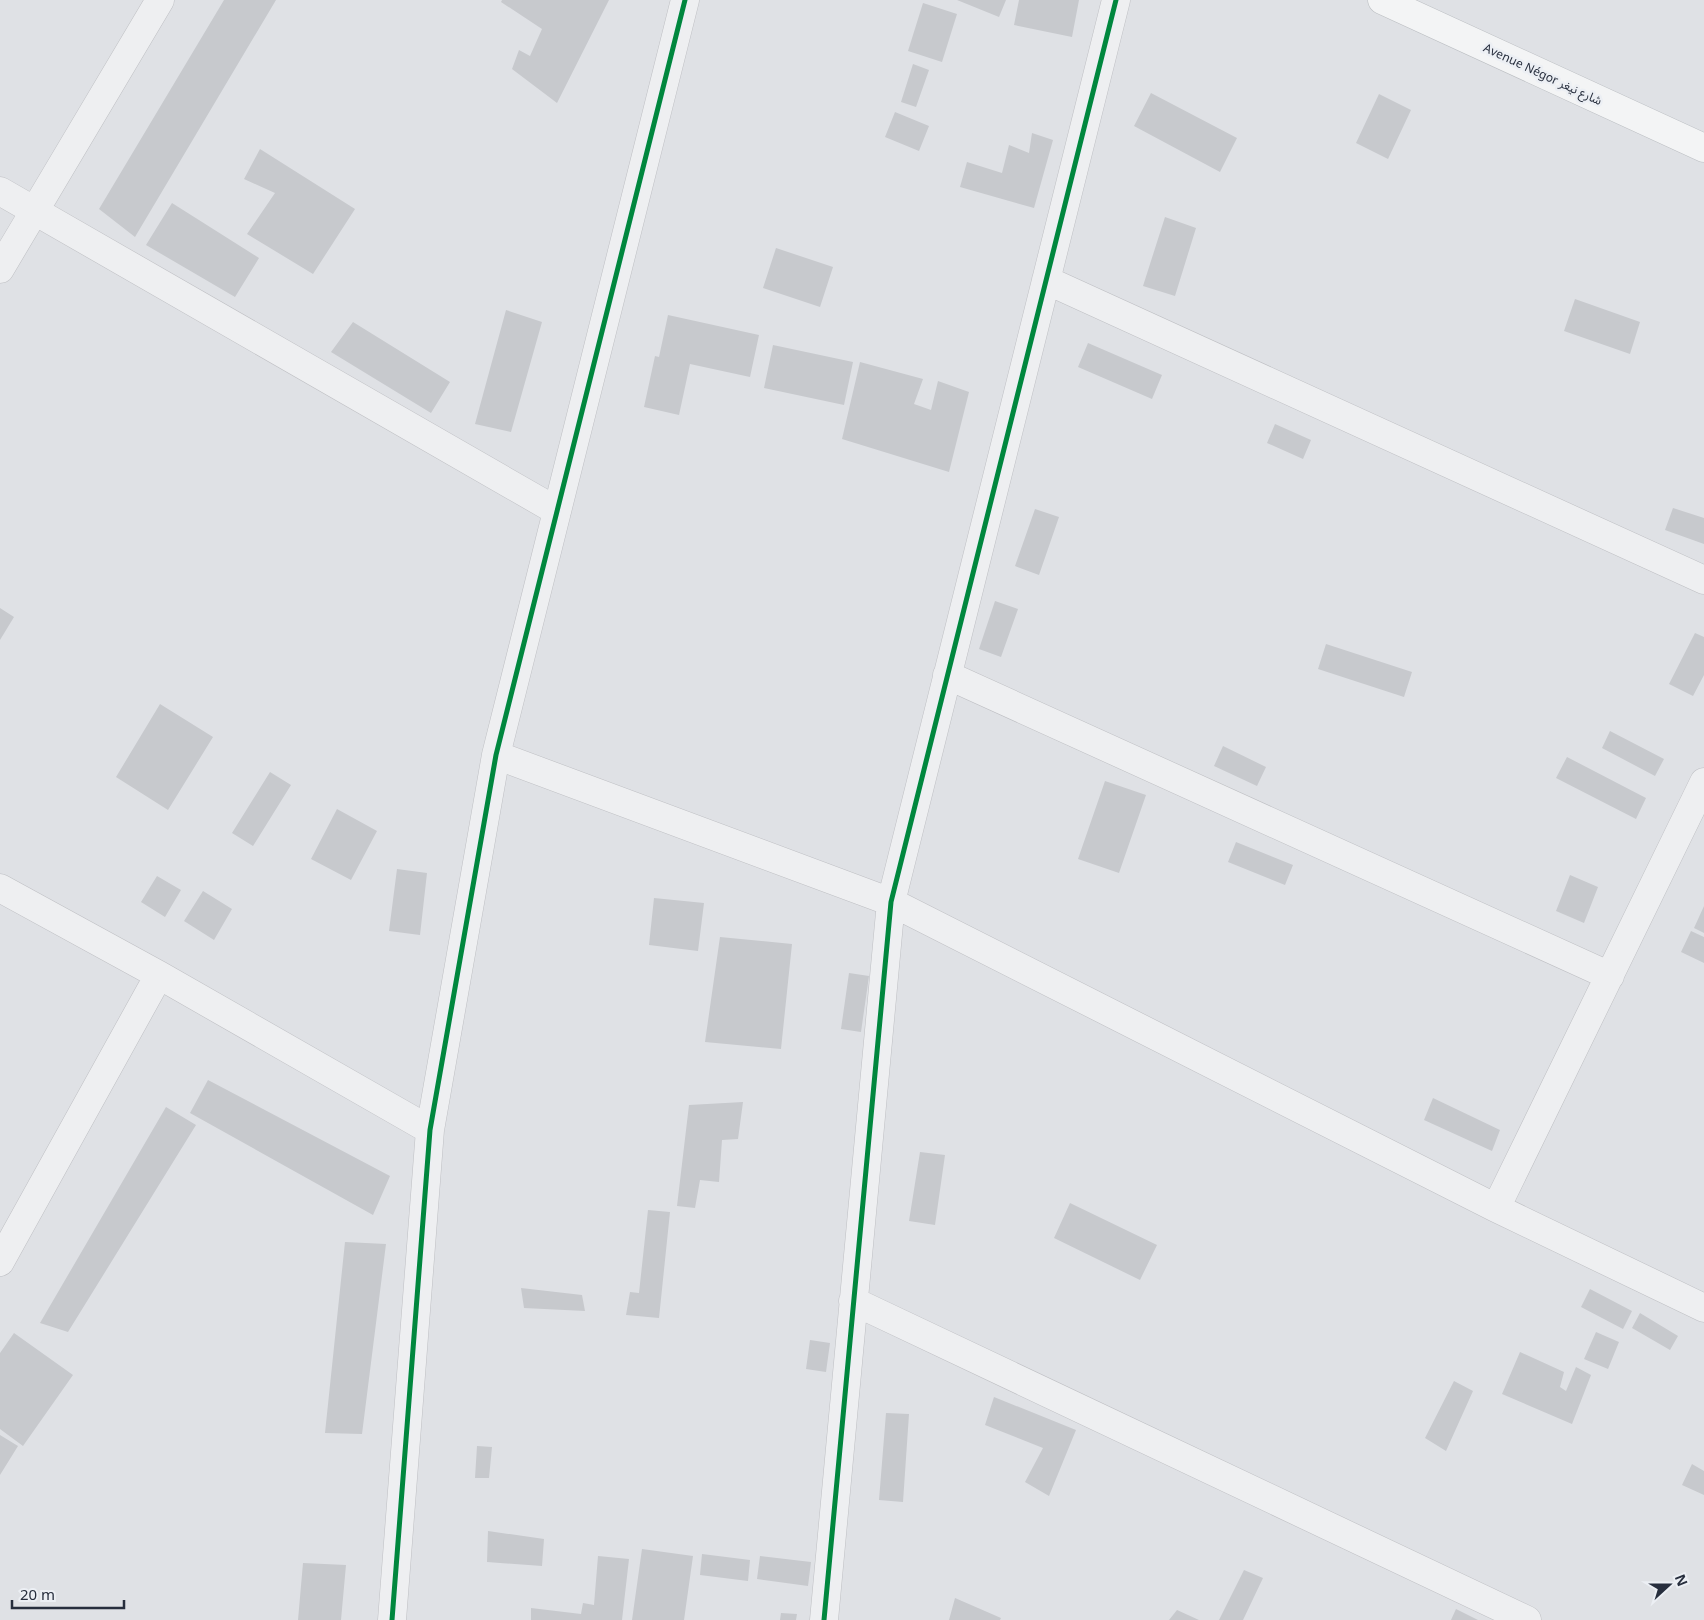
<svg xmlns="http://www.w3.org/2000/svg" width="1704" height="1620" viewBox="0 0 1704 1620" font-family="'Noto Sans','Noto Sans Arabic',sans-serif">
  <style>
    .building { fill: #c7c9cd }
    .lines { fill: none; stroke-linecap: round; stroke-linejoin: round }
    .minor-casing { stroke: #bebfc3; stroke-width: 29 }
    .major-casing { stroke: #bbbec2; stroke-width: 29 }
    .minor { stroke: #eeeff1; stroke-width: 28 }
    .major { stroke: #f3f4f5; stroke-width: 28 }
    .cycleway-casing { stroke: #eceff4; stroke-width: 8 }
    .cycleway { stroke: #00873e; stroke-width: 5 }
    .labels { text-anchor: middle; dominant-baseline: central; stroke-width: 5; stroke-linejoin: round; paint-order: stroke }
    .street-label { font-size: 12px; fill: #272e3d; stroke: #eceff4 }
  </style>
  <rect width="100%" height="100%" fill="#dfe1e5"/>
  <path class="building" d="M224 0H276L135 237 99 209Z
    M502 0H609L557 103 512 69 519 50 530 56 542 29 501 2Z
    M957 0H1006L999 17Z
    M1019 0H1079L1072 37 1014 25Z
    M923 3 957 14 942 62 908 51Z
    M913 64 929 70 916 107 901 102Z
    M1151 93 1237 138 1220 172 1134 126Z
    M1379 94 1411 110 1388 159 1356 143Z
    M895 112 929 126 919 151 885 137Z
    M1032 133 1053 140 1034 208 960 187 967 162 1002 173 1009 145 1029 153Z
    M260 149 355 209 313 274 247 234 275 193 244 179Z
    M172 203 259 258 235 297 146 245Z
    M1165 217 1196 228 1175 296 1143 286Z
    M776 248 833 267 820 307 763 288Z
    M1575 299 1640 322 1630 354 1564 331Z
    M506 310 542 322 511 432 475 424Z
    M668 315 759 335 750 377 690 364 679 415 644 407 655 356 659 357Z
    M353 322 450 382 431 413 331 352Z
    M1088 343 1162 375 1152 399 1078 367Z
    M773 345 853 362 844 405 764 388Z
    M860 362 923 379 914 404 931 410 938 381 969 392 949 472 842 439Z
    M1275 424 1311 440 1303 459 1267 443Z
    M1673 508 1704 518V544L1665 530Z
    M1035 509 1059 517 1039 575 1015 566Z
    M995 601 1018 609 1001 657 979 649Z
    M0 608 14 617 0 640Z
    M1695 633 1704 637V675L1693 696 1669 684Z
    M1326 644 1412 672 1404 697 1318 669Z
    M160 704 213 737 168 810 116 777Z
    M1610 731 1664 759 1655 776 1602 748Z
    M1223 746 1266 767 1257 786 1214 766Z
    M1567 757 1646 798 1636 819 1556 778Z
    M270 772 291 785 253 846 232 833Z
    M1105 781 1146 795 1119 873 1078 859Z
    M337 809 377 831 351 880 311 859Z
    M1236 842 1293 865 1285 885 1228 862Z
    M397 869 427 873 420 935 389 931Z
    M1570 875 1598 887 1584 923 1556 911Z
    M157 876 181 890 165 917 141 902Z
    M203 891 232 909 214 940 184 921Z
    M654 898 704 903 698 951 649 945Z
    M1704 906V933L1694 928Z
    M1691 931 1704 937V963L1681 952Z
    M720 937 792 944 781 1049 705 1042Z
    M849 973 869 976 861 1032 841 1029Z
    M208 1080 390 1176 373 1215 190 1113Z
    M1433 1098 1500 1130 1492 1151 1424 1120Z
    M743 1102 738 1139 722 1140 719 1182 700 1180 695 1208 677 1206 689 1105Z
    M166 1107 196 1125 68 1332 40 1323Z
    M920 1152 945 1155 935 1225 909 1221Z
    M1070 1203 1157 1245 1140 1280 1054 1238Z
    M648 1210 670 1212 659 1318 626 1315 630 1292 639 1293Z
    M345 1242 386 1244 362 1434 325 1433Z
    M521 1288 582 1295 585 1311 524 1308Z
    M1590 1289 1632 1311 1623 1329 1581 1307Z
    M1640 1313 1678 1336 1670 1350 1632 1328Z
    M1596 1332 1619 1342 1608 1369 1584 1359Z
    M14 1333 73 1375 23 1446 0 1429V1353Z
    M810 1340 830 1343 826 1372 806 1369Z
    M1520 1352 1564 1372 1560 1387 1566 1391 1576 1367 1591 1375 1572 1424 1502 1394Z
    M1454 1381 1473 1391 1446 1451 1425 1438Z
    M994 1397 1076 1430 1049 1496 1025 1482 1043 1448 985 1425Z
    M886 1413 909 1414 903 1502 879 1500Z
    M0 1435 18 1446 0 1475Z
    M477 1446 492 1447 489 1478H475Z
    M1692 1464 1704 1471V1495L1682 1485Z
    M488 1531 544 1539 542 1566 487 1562Z
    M642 1549 693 1556 684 1620H632Z
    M702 1554 750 1560 748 1581 700 1575Z
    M598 1556 629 1559 622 1620H531V1608L581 1614 583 1603 594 1605Z
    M760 1556 811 1562 808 1586 757 1579Z
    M303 1563 346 1565 341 1620H298Z
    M1244 1570 1263 1578 1243 1620H1219Z
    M955 1598 1001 1618 1000 1620H949Z
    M1456 1609 1478 1620H1451Z
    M1177 1610 1199 1620H1169Z
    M781 1613 797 1614 796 1620H780Z"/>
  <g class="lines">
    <g class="minor-casing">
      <path id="minor" d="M0 191 557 511
        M0 269 160 0
        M1046 280 1704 580
        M947 675 1610 976
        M496 755 891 902 1496 1208 1704 1308
        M0 888 159 975 430 1130
        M1496 1208 1704 782
        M0 1262 159 975
        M853 1301 1527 1620
        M392 1620 430 1130 496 755 685 0
        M824 1620 891 902 1116 0"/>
    </g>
    <g class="major-casing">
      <path id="major" d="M1382 0 1704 148"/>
    </g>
    <use href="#minor" class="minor"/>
    <use href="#major" class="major"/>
    <g class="cycleway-casing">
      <path id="cycleway" d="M392 1620 430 1130 496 755 685 0
        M824 1620 891 902 1116 0"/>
    </g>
    <use href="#cycleway" class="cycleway"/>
  </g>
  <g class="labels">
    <g class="street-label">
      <text transform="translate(1543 74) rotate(25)">Avenue Négor شارع نيغر</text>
    </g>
  </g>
  <g transform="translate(1669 1585) rotate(69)" stroke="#eceff4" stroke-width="4" paint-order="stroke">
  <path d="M0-4L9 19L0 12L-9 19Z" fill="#272e3d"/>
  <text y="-8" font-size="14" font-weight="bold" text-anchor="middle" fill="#272e3d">N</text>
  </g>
  <path d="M12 1600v8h112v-8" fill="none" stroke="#272e3d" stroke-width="2.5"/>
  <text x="20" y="1600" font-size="15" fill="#272e3d" stroke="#eceff4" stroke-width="4" paint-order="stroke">20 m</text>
</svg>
